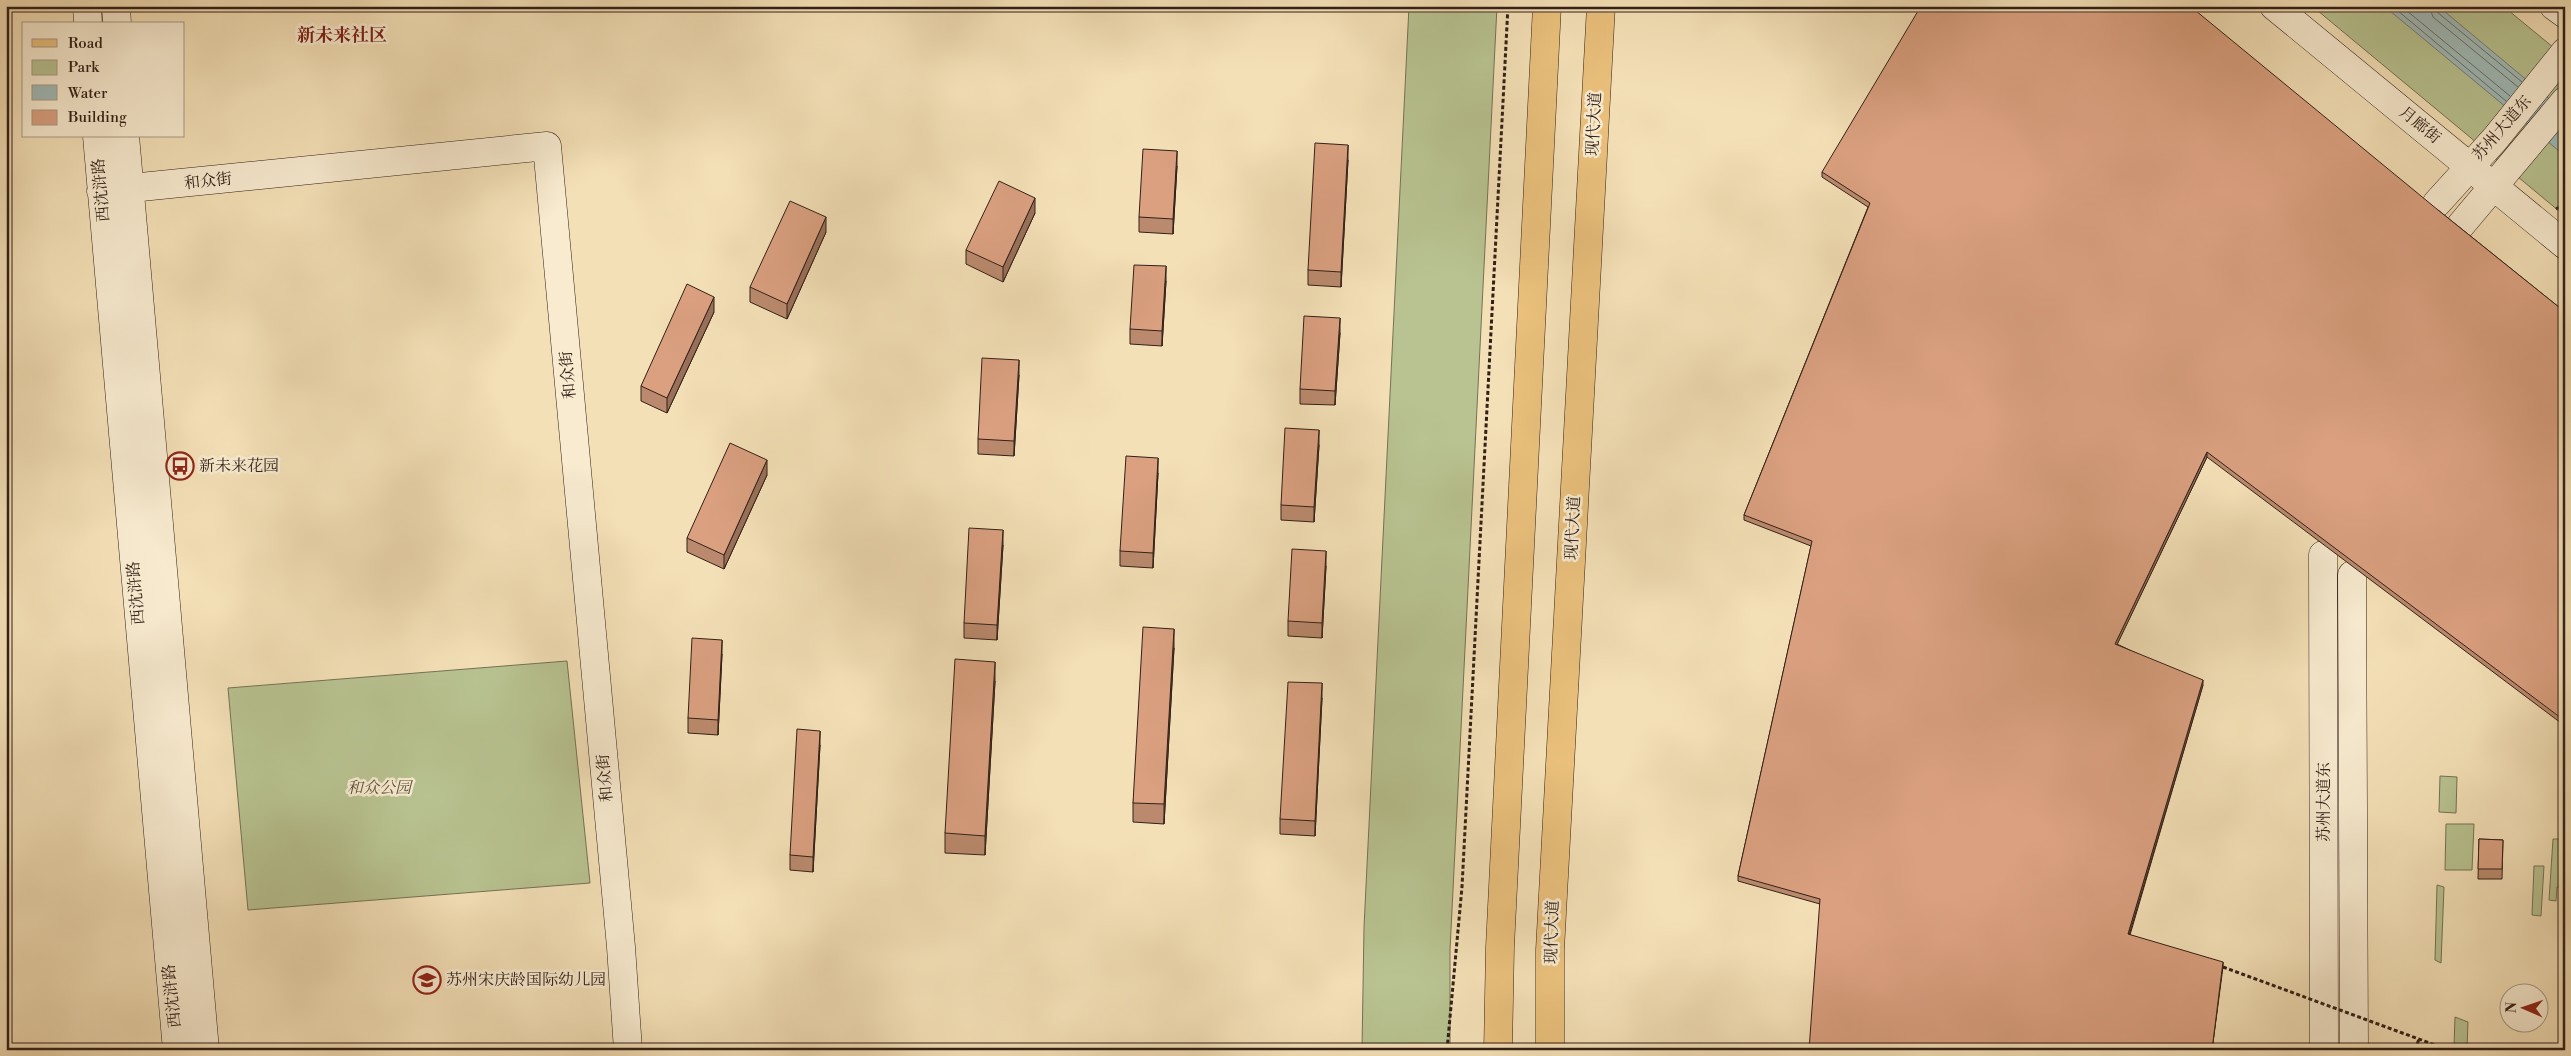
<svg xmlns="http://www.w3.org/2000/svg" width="2571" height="1056" viewBox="0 0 2571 1056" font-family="'Libre Bodoni','Noto Serif SC',serif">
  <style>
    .green { fill: #b8c391; stroke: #757254 }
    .water { fill: #a0bbb9; stroke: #747d79 }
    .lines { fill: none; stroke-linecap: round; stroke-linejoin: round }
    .shore { stroke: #696e68; stroke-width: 1 }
    .secondary-casing { stroke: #322018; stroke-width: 29 }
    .primary-casing { stroke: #322018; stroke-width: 29 }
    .path { stroke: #322018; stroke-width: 3; stroke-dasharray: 4 2.5; stroke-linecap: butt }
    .secondary { stroke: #f8ebd0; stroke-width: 28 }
    .primary { stroke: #eac07c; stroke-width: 28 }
    .path-bridge { stroke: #322018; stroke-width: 3; stroke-dasharray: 4 2.5; stroke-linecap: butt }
    .wall { fill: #bb8a6e; stroke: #322018 }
    .shaded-wall { fill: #99705a; stroke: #322018 }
    .building { fill: #daa080; stroke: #322018 }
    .labels { text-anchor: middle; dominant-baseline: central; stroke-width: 5; stroke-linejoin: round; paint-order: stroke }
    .street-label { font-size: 16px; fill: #322018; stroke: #f8ebd0 }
    .poi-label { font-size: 16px; fill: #322018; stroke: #f8ebd0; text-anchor: start }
    .park-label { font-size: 16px; font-style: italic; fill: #5a513c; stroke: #f8ebd0 }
    .neighbourhood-label { font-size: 18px; font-weight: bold; fill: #7a1f14; stroke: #f8ebd0 }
  </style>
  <rect width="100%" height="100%" fill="#f4e0b7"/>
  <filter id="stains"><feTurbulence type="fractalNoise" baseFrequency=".004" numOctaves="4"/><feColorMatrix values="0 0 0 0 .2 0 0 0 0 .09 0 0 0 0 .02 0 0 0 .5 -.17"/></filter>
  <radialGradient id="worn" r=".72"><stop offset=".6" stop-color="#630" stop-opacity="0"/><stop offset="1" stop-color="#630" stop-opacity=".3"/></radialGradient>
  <path class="green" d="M1409 6H1497L1450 950V1050H1362L1364 927Z
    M2312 6H2503L2565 57V216Z
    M567 661 590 883 248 910 228 688Z
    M2440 776 2457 777 2456 813 2439 812Z
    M2446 824H2474L2472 870H2445Z
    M2562 824 2565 825V887H2557L2556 901 2549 900 2553 839H2560Z
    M2534 866H2544L2541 916 2532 915Z
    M2437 885 2444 887 2441 963 2435 960Z
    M2455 1017 2468 1022 2467 1050 2454 1046Z"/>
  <path class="water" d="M2384 6H2438L2565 112V156Z"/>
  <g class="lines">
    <path class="shore" d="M2392 6 2506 101
      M2401 6 2510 96
      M2429 6 2433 17 2518 87
      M2435 6 2437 12 2522 82"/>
    <g class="secondary-casing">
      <path id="secondary" d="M87 6 88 24
        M116 6 117 24
        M2274 6 2565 245
        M2554 6 2565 14
        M97 136 177 1050
        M125 136 205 1050
        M101 191 547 146 621 947 628 1050
        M2437 203 2495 139 2565 52
        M2461 225 2565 101
        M2323 555 2324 1050
        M2352 575 2354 1050"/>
    </g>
    <g class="primary-casing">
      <path id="primary" d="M1498 1050 1500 947 1547 6
        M1550 1050V950L1601 6"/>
    </g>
    <path class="path" d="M2556 209 2565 204
      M1447 1050 1462 887 1508 6
      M2415 1050 2419 1039"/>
    <use href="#secondary" class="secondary"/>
    <use href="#primary" class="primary"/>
    <path class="path-bridge" d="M2223 967 2435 1045"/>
  </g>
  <path class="wall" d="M1348 160 1341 287 1308 285V270Z
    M1177 166 1173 234 1139 232V217Z
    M1822 172 2438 210 2565 312V726L2207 457 2117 644 2203 685 2130 935 2223 967 1820 904 1738 881V876L1811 546 1744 520V515L1868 207 1822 177Z
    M1035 213 1003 282 966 264V250Z
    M826 232 787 319 750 302V287Z
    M1166 281 1162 346 1130 344V329Z
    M714 312 667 413 641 401V386Z
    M1340 333 1335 405 1300 404V389Z
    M1019 375 1014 456 978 454V439Z
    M1319 445 1314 522 1281 520V505Z
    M1158 473 1153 568 1120 566V551Z
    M767 475 724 569 687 552V538Z
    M1003 545 997 640 964 638V623Z
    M1326 566 1322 638 1288 636V621Z
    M1174 648 1164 824 1133 822V803Z
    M722 654 718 735 688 733V718Z
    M995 681 985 855 945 853V833Z
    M1322 698 1315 836 1280 834V819Z
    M820 745 813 872 790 870V855Z
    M2479 839 2503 840 2502 879H2478Z"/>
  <path class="shaded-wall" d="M1348 145V160L1341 287V272Z
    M1177 151V166L1173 234V219Z
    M1035 198V213L1003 282V267Z
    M826 217V232L787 319V304Z
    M1166 266V281L1162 346V331Z
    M714 297V312L667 413V398Z
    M1340 318V333L1335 405V391Z
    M1019 360V375L1014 456V441Z
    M1319 430V445L1314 522V507Z
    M2207 452V457L2115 649V644Z
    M1158 458V473L1153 568V553Z
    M767 460V475L724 569V555Z
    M1003 530V545L997 640V625Z
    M1326 551V566L1322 638V623Z
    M1174 629V648L1164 824V804Z
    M722 640V654L718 735V720Z
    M995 662V681L985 855V836Z
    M2203 680V685L2128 939V934Z
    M1322 683V698L1315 836V821Z
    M820 731V745L813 872V857Z
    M2223 962V967L2212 1050Z"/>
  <path class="building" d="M1921 6H2190L2438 210 2565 312V721L2207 452 2115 644 2203 680 2128 934 2223 962 2212 1050H1809L1820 899 1738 876 1812 541 1744 515 1870 203 1822 172Z
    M1315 143 1348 145 1341 272 1308 270Z
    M1143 149 1177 151 1173 219 1139 217Z
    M999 181 1035 198 1003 267 966 250Z
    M790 201 826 217 787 304 750 287Z
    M1134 265 1166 266 1162 331 1130 329Z
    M687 284 714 297 667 398 641 386Z
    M1304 316 1340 318 1335 391 1300 389Z
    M982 358 1019 360 1014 441 978 439Z
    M1285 428 1319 430 1314 507 1281 505Z
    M730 443 767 460 724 555 687 538Z
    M1126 456 1158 458 1153 553 1120 551Z
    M969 528 1003 530 997 625 964 623Z
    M1292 549 1326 551 1322 623 1288 621Z
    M1143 627 1174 629 1164 804 1133 803Z
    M692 638 722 640 718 720 688 718Z
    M955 659 995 662 985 836 945 833Z
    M1288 682 1322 683 1315 821 1280 819Z
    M797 729 820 731 813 857 790 855Z
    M2479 839 2503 840 2502 869H2478Z"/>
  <defs>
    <g id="bus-ring" transform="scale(1.4375)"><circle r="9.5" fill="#f8ebd0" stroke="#8f2418" stroke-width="1.5"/><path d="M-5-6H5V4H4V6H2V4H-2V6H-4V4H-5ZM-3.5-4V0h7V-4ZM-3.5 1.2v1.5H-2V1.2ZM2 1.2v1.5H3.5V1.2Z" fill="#8f2418"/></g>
    <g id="school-ring" transform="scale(1.4375)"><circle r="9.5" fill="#f8ebd0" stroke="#8f2418" stroke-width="1.5"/><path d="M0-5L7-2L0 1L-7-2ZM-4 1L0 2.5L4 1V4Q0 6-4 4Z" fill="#8f2418"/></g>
  </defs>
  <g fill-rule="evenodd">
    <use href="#bus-ring" x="180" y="466"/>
    <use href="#school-ring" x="427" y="980"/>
  </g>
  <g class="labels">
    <g class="street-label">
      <text transform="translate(1594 124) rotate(-87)">现代大道</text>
      <text transform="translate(2420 125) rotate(39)">月廊街</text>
      <text transform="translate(2502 128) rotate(-49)">苏州大道东</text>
      <text transform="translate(208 181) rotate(-6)">和众街</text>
      <text transform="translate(101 190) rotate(-95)">西沈浒路</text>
      <text transform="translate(568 375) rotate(-95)">和众街</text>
      <text transform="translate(1573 528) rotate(-87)">现代大道</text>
      <text transform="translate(136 593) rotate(-95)">西沈浒路</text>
      <text transform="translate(605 778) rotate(-95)">和众街</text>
      <text transform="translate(2324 802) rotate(-90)">苏州大道东</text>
      <text transform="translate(1552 932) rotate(-88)">现代大道</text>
      <text transform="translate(172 996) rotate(-96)">西沈浒路</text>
    </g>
    <g class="poi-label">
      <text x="199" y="466">新未来花园</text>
      <text x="446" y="980">苏州宋庆龄国际幼儿园</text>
    </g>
    <g class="park-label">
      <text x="379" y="788">和众公园</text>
    </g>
    <g class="neighbourhood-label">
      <text x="342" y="35">新未来社区</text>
    </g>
  </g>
  <rect width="2571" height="1056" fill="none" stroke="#f4e0b7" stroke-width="25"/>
  <rect x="8" y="8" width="2556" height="1041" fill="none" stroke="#322018" stroke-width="2.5"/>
  <rect x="12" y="12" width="2546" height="1031" fill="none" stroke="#322018"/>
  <rect x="22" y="22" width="162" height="115" fill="#f8ebd0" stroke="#a99a86"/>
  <rect x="32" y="39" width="25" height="8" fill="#eac07c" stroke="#a99a86"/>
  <text x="68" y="48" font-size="15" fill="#322018">Road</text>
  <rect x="32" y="60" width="25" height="15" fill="#b8c391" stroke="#a99a86"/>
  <text x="68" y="72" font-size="15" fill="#322018">Park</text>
  <rect x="32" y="85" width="25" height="15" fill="#a0bbb9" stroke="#a99a86"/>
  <text x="68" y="98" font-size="15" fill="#322018">Water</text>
  <rect x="32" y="110" width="25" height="15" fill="#daa080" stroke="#a99a86"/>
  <text x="68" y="122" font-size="15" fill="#322018">Building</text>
  <g transform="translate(2524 1008) rotate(272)"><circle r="24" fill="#f8ebd0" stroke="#a99a86"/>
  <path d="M0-4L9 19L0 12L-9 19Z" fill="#8f2418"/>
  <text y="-8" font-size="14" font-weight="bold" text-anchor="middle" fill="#322018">N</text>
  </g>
  <rect width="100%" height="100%" filter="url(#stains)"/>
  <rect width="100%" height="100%" fill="url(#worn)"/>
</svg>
